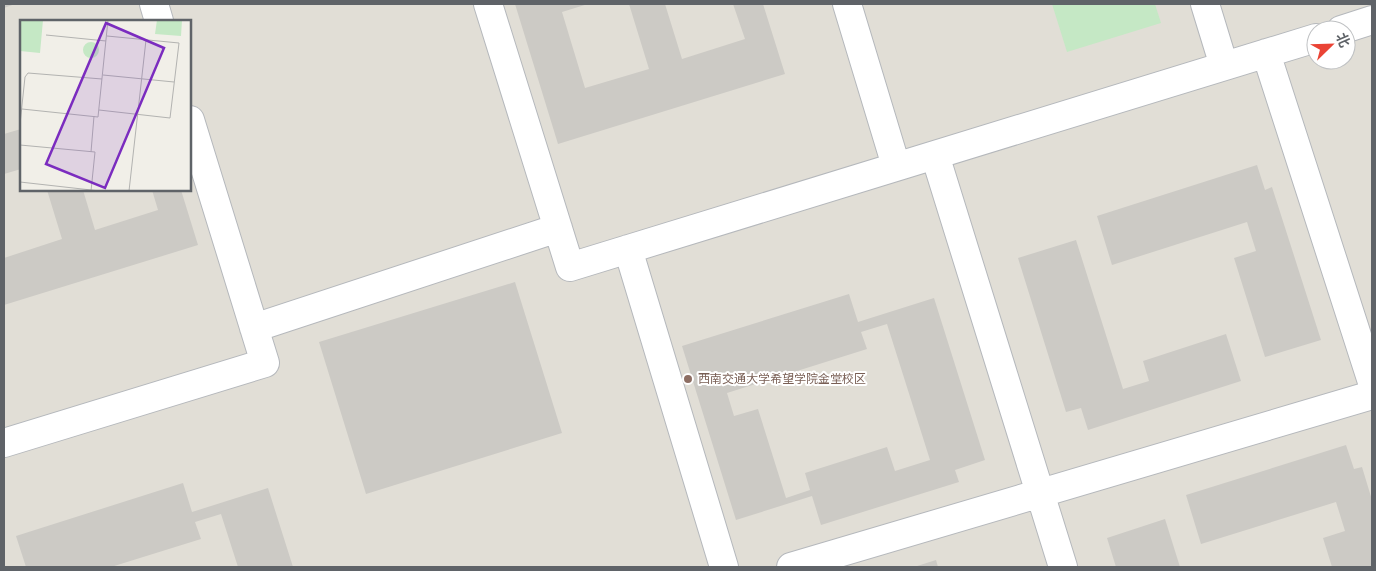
<svg xmlns="http://www.w3.org/2000/svg" width="1376" height="571" viewBox="0 0 1376 571" font-family="Rubik,'Noto Sans SC',sans-serif">
  <style>
    .education { fill: #e1ded6; fill-rule: evenodd }
    .green { fill: #c5e8c5 }
    .building { fill: #cccac5; fill-rule: evenodd }
    .lines { fill: none; stroke-linecap: round; stroke-linejoin: round }
    .minor-casing { stroke: #b5b8bc; stroke-width: 30 }
    .minor { stroke: #fff; stroke-width: 28 }
    .education-dot { fill: #8d6e63; stroke: #fff; stroke-width: 2 }
    .labels { text-anchor: middle; dominant-baseline: central; stroke-width: 4; stroke-linejoin: round; paint-order: stroke }
    .education-label { font-size: 12px; fill: #785e54; stroke: #fff; text-anchor: start }
    .inset-road { fill: none; stroke: #b3b3b1; stroke-width: 1 }
    .view { fill: #7b2cbf; fill-opacity: 0.15; stroke: #7b2cbf; stroke-width: 2.5 }
    .inset-edge { fill: none; stroke: #5f6368; stroke-width: 2.5 }
  </style>
  <rect width="100%" height="100%" fill="#f1efe8"/>
  <path class="education" d="M4 4H1372V567H4ZM21 21H190V190H21ZM1316 30H1346V60H1316Z"/>
  <path class="green" d="M1052 4H1155L1161 23 1067 52Z"/>
  <path class="building" d="M4 4H15L4 8Z
    M515 4H588L562 12 585 88 649 69 629 4H665L682 59 745 39 733 4H763L785 74 558 144Z
    M21 129V169L4 174V134Z
    M1257 165 1265 190 1272 187 1321 340 1265 357 1234 258 1256 251 1247 222 1112 265 1097 216Z
    M47 190H83L95 230 158 210 152 190H181L198 245 4 305V258L62 239Z
    M1076 240 1123 389 1149 381 1143 361 1226 334 1241 381 1088 430 1081 408 1066 412 1018 258Z
    M515 282 562 433 366 494 319 342Z
    M849 294 858 322 934 298 985 460 955 470 959 482 821 525 812 496 736 520 682 346ZM887 324 930 460 895 471 887 447 805 473 810 490 786 498 758 409 734 416 727 393 867 349 861 332Z
    M1346 445 1354 469 1362 467 1372 500V567H1332L1323 538 1345 531 1336 502 1201 544 1186 495Z
    M183 483 192 512 268 488 293 567H238L221 514 195 522 201 539 111 567H26L16 536Z
    M1165 519 1180 567H1116L1107 538Z
    M936 560 938 567H914Z"/>
  <g class="lines">
    <g class="minor-casing">
      <path id="minor" d="M154 4 159 21
        M488 4 570 267 1316 38
        M847 4 896 166
        M1205 4 1224 66
        M1341 30 1372 20
        M1266 53 1372 382
        M935 155 1063 567
        M628 249 724 567
        M254 328 558 228
        M4 443 265 363 190 120
        M791 567 1372 395"/>
    </g>
    <use href="#minor" class="minor"/>
  </g>
  <circle class="education-dot" cx="688" cy="379" r="5"/>
  <g class="labels">
    <g class="education-label">
      <text x="698" y="379">西南交通大学希望学院金堂校区</text>
    </g>
  </g>
  <g transform="translate(20 20)">
    <rect width="171" height="171" fill="#f1efe8"/>
    <path d="M0 0H23L20 33 0 31ZM137 0H162L161 16 135 14ZM63 30a8 8 0 1 1 16 0a8 8 0 1 1-16 0Z" fill="#c5e8c5"/>
    <path class="inset-road" d="M26 15 86 21M83 55 154 62M2 89 78 97 88 0M79 90 150 98 159 23 87 16M0 104 5 57 8 53 82 59M0 125 75 132 71 171M71 132 74 96M0 162 80 171M109 171 126 20"/>
    <path class="view" d="M86 3 144 28 85 168 26 144Z"/>
    <rect width="171" height="171" class="inset-edge"/>
  </g>
  <rect width="1376" height="571" fill="none" stroke="#5f6368" stroke-width="10"/>
  <g transform="translate(1331 45) rotate(67)"><circle r="24" fill="#ffffff" stroke="#bfc1c3"/>
  <path d="M0-4L9 19L0 12L-9 19Z" fill="#ea4335"/>
  <text y="-8" font-size="14" font-weight="bold" text-anchor="middle" fill="#5f6368">北</text>
  </g>
</svg>
